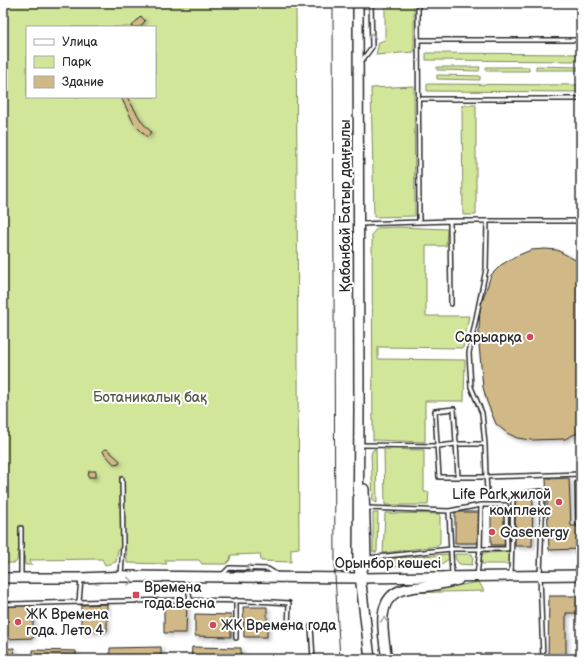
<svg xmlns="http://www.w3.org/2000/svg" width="584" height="662" viewBox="0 0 584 662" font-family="'Balsamiq Sans',sans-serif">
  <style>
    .green { fill: #d2e69a; stroke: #7e8862; fill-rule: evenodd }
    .building { fill: #d0b887; stroke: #2b2b2b; filter: url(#shadow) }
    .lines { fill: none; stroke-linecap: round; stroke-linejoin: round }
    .lane-casing { stroke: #2b2b2b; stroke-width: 6 }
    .secondary-casing { stroke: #2b2b2b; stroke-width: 12 }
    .lane { stroke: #fff; stroke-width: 3 }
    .secondary { stroke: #fff; stroke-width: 9 }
    .tram { stroke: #2b2b2b; stroke-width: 1 }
    .oneway { stroke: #a0a0a0 }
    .poi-dot { fill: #d1495b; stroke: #fff; stroke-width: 1.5 }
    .labels { text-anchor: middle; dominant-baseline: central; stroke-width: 4; stroke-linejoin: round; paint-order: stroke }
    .street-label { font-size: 14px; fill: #2b2b2b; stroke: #fff }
    .poi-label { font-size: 14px; fill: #2b2b2b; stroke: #fff; text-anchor: start }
    .park-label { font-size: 14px; fill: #555a47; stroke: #fff }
  </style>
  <defs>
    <filter id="shadow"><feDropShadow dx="2.5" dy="2.5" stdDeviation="2" flood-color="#0004"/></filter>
  </defs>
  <rect width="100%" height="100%" fill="#fff"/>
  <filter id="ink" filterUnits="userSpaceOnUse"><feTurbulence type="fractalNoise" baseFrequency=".025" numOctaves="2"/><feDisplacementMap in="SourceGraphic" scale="8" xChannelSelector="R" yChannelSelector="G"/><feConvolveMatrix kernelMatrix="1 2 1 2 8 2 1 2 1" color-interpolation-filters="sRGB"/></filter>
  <g filter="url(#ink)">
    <path class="green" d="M3 3H296L299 548 291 549V562L261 561 260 554 231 555 230 560 226 564H202L199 560H165L167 564 127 563 126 549H118L116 562 105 565 102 559 30 560 32 565H25L24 550H18L17 561 15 563H3ZM27 27H155V97H27Z
      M385 3H414V52L376 55 379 42 385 40Z
      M426 53 581 54V61L426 60Z
      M536 66 579 67V70H536Z
      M437 67H480L479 71 437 70Z
      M486 67H529V71H486Z
      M437 75 480 76V80L437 79Z
      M427 84 581 85V92L427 91Z
      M414 86 415 216 374 217 371 88Z
      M462 105H476V215H463Z
      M398 227 447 229 446 246H426V316H469L463 348 378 347V359L465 360 464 401H425V442L373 440 372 234 377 228Z
      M376 449 377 503 373 501 371 454 373 450Z
      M384 449 424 450V492H429L428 505H385Z
      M373 513H378L377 552H373Z
      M385 513 440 514V543L438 546 383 553Z
      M511 552V559L508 564H482L481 557 483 553Z
      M448 554 449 559 440 565 385 567V559Z
      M455 554H472L473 556 472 565 459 564 455 558Z
      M479 582 484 591 402 593 422 590 444 588Z"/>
    <path class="building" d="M141 16 145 21 140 27H131Z
      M121 97H127L142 122 151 132 147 137 134 124Z
      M545 249 557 250 581 263V431L565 439 531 440 517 438 507 433 496 424 487 402 483 387 479 345V329L480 308 491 275 501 265 514 257 531 250Z
      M107 449 120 461 119 463 114 464 103 452V450Z
      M89 471H96V477H88Z
      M569 478 571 526H581V549L549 550 546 479Z
      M515 498H533L532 546H515Z
      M491 508H505V545H491Z
      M455 512H479V543H455Z
      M549 596H581V613H566V659H548Z
      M164 603H187L186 633H164Z
      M107 604V631L81 632V605Z
      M3 605H33V638L4 639Z
      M243 607H267V637H244Z
      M195 614 231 615V637L195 636Z
      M161 647V659H110V648Z
      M192 647 241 648V659H191Z
      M14 648 15 659H3V649Z
      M33 650 76 651V659H33Z
      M268 657H302L303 659H268Z"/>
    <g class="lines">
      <g class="lane-casing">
        <path id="lane" d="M418 3 419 222
          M418 40H581
          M361 62 372 47 371 3
          M418 99H581
          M450 221 451 304
          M359 224 450 221H581
          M485 444 482 413 471 387 469 353 486 269 487 221
          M362 445 438 446 456 444H485L486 477 581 474
          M458 477 454 409 435 411 439 477H486L487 489
          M581 482 577 483 578 524H581
          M367 508 449 511 452 575
          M21 528V576
          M368 558 451 549H507L506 505H481L449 511
          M121 575 123 545 122 479
          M222 575 229 568 268 569 276 574
          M511 575 513 498 523 493 541 491 543 492 540 575 543 659
          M477 576 480 549 481 505
          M103 580H161
          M190 600 189 593 194 579
          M79 602 81 579
          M3 604C98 602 193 597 289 603L288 628
          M311 626 313 659
          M236 638V600"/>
      </g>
      <g class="secondary-casing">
        <path id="secondary" d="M358 3 359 408 358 558 370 659
          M361 574 366 558 364 489
          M121 576 360 578 581 575
          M3 578H81L127 576
          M385 659 386 653C384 641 382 628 383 616 386 587 408 588 430 586 439 585 449 582 458 580"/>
      </g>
      <use href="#lane" class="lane"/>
      <use href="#secondary" class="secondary"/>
      <path class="tram" d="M333 3 335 575 340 659"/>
    </g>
    <defs><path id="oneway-chevron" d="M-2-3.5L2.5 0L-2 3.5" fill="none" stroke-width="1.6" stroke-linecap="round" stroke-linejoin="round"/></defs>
    <g class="oneway">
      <use href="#oneway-chevron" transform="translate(372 36) rotate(-91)"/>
      <use href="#oneway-chevron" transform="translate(249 568) rotate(-179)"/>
      <use href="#oneway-chevron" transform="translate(130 581) rotate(-1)"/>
      <use href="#oneway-chevron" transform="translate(384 620) rotate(-90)"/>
    </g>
  </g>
  <g class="poi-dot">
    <circle cx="530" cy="337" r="4"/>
    <circle cx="559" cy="502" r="4"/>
    <circle cx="492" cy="532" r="4"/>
    <rect x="132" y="591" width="8" height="8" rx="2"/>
    <circle cx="18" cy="622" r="4"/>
    <circle cx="213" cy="625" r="4"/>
  </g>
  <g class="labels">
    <g class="street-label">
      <text transform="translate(345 206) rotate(-90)">Қабанбай Батыр даңғылы</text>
      <text x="388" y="563">Орынбор көшесі</text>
    </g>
    <g class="poi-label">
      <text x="522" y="337" text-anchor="end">Сарыарқа</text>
      <text x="551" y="494" text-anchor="end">Life Park,жилой<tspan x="551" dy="16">комплекс</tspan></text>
      <text x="500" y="532">Gasenergy</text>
      <text x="144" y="587">Времена<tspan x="144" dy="16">года.Весна</tspan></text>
      <text x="26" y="614">ЖК Времена<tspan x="26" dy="16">года. Лето 4</tspan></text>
      <text x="221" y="625">ЖК Времена года</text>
    </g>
    <g class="park-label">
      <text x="150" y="397">Ботаникалық бақ</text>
    </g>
  </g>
  <rect width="584" height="662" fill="none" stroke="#fff" stroke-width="16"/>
  <rect x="8" y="8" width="568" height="646" fill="none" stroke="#2b2b2b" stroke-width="1.5" filter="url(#ink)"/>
  <rect x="26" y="26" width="130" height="72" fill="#ffffff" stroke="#aaaaaa"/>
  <rect x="34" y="39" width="20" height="6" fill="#ffffff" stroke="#aaaaaa"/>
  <text x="62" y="46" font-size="12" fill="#2b2b2b">Улица</text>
  <rect x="34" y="56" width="20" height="12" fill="#d2e69a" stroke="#aaaaaa"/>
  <text x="62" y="66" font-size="12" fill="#2b2b2b">Парк</text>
  <rect x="34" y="76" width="20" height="12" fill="#d0b887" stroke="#aaaaaa"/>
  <text x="62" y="86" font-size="12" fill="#2b2b2b">Здание</text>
</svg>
